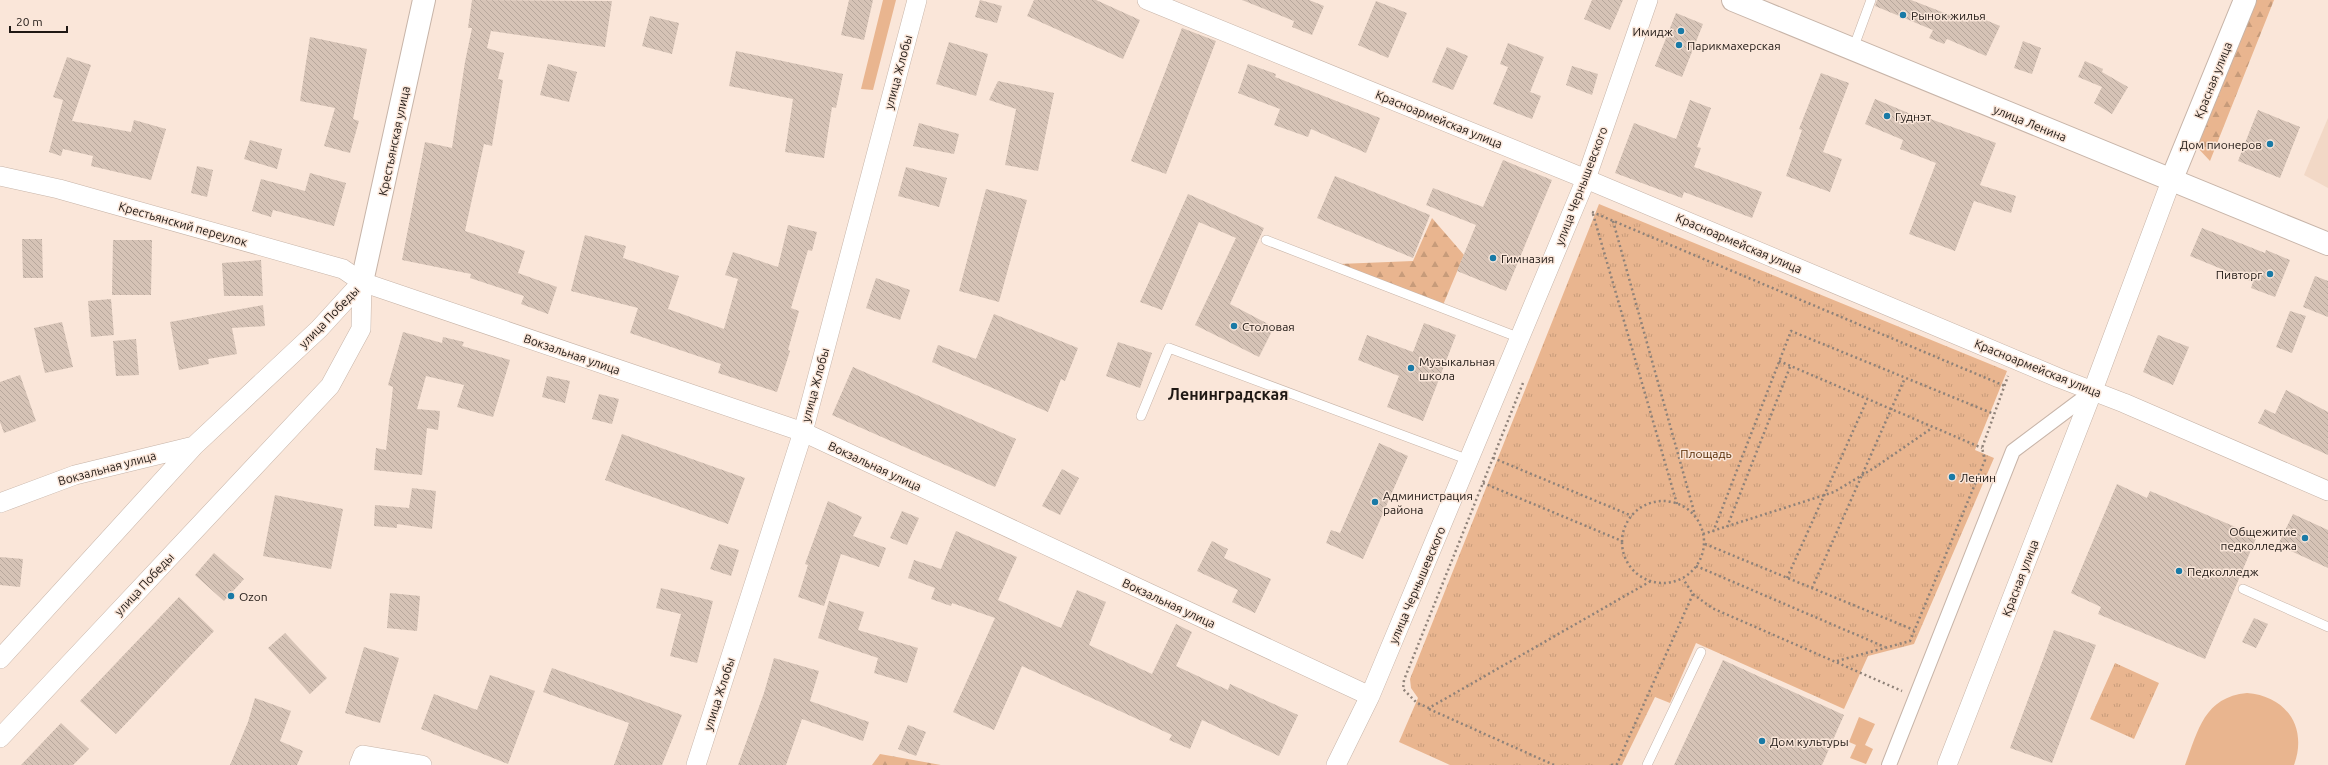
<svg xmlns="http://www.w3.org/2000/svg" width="2328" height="765" viewBox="0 0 2328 765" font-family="Ubuntu,sans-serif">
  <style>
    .built { fill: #f2d8c6 }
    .green { fill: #e9b58f }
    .forest { fill: url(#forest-firs) }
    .park { fill: url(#park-tufts) }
    .building { fill: url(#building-back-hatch) }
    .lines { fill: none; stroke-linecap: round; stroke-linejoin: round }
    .service-casing { stroke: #c7b4a8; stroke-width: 10 }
    .pedestrian-casing { stroke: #c7b4a8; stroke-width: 16 }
    .minor-casing { stroke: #c7b4a8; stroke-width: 20 }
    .tertiary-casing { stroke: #c7b4a8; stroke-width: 24 }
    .path { stroke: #8f8279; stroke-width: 2.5; stroke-dasharray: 2 3; stroke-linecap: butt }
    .service { stroke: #fff; stroke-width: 9 }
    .pedestrian { stroke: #fff; stroke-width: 14 }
    .minor { stroke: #fff; stroke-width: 19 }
    .tertiary { stroke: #fff; stroke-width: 22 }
    .poi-dot { fill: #197aa6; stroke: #fae6d9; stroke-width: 1.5 }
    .labels { text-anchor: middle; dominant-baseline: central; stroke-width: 3; stroke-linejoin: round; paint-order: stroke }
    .poi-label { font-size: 12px; fill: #1f1814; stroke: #fae6d9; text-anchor: start }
    .street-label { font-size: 12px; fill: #1f1814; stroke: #fae6d9 }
    .park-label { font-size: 12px; fill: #542901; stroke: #fae6d9 }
    .district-label { font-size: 16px; font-weight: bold; fill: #1f1814; stroke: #fae6d9 }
  </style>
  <defs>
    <pattern id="forest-firs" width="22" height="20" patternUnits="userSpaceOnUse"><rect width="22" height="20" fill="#e9b58f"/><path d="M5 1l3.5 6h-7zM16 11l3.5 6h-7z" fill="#c79b7a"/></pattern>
    <pattern id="park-tufts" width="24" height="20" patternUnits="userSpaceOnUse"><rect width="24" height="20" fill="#e9b58f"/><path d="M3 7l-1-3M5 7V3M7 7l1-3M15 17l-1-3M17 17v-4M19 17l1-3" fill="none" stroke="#c79b7a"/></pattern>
    <pattern id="building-back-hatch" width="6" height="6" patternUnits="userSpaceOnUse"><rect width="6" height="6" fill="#d6c3b6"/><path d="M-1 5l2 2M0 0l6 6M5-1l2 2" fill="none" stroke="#b7a79c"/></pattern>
  </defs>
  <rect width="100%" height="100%" fill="#fae6d9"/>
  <path class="built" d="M2328 118V188L2304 175Z"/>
  <path class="green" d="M883 0H896L873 90 861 89Z
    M2247 693C2286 696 2308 727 2294 765H2185C2198 731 2204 697 2247 693Z
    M1859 717 1875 724 1865 745 1873 749 1866 764 1850 758 1856 745 1849 742Z"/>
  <path class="forest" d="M2256 0H2274L2210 161 2196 146Z
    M1432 218 1464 255 1443 305 1339 264 1413 261Z
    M880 754 941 765H872Z"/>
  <path class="park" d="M1599 204 2007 371 1975 450 1994 458 1914 644 1868 656 1844 709 1696 643 1670 703 1655 697 1622 765H1450L1399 742 1418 698 1411 688 1410 679Z
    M2115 663 2159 683 2134 739 2090 719Z"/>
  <path class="building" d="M472 0 612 1 605 47 491 31 487 48 504 53 498 79 503 80 492 146 484 144 465 231 525 251 518 273 557 287 548 314 521 304 524 296 470 278 471 274 402 260 425 142 452 148 465 62 472 28H468Z
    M849 0H873L864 40 841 35Z
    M980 0 1002 6 997 23 975 17Z
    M1034 0H1096L1140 20 1123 59 1027 16Z
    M1242 0H1309L1324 6 1312 35 1292 27 1294 21Z
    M1592 0H1623L1610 30 1584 19Z
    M1877 0H1911L1968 22 1971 14 2000 26 1986 56 1947 39 1944 44 1929 38 1933 30 1875 6Z
    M1376 1 1407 13 1388 58 1358 45Z
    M1676 13 1703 24 1682 77 1655 66Z
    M650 16 679 23 672 54 642 46Z
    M1182 28 1216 41 1166 174 1131 161Z
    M310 37 367 49 353 119 359 121 350 153 324 146 335 108 300 101Z
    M2023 41 2041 48 2032 74 2014 68Z
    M949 42 988 54 976 96 936 84Z
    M1508 43 1544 57 1530 92 1541 96 1532 119 1493 104 1508 67 1500 64Z
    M1447 47 1468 56 1453 90 1432 82Z
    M736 51 843 74 836 108 832 107 824 158 785 152 793 99 729 86Z
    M67 57 91 65 72 121 131 132 134 120 166 129 151 180 91 166 93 156 63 149 61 156 49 152 63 100 53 97Z
    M2085 61 2103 69 2102 72 2128 87 2112 114 2094 103 2102 87 2078 77Z
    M548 64 577 72 569 102 540 95Z
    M1248 64 1276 74 1275 77 1380 118 1366 153 1311 129 1308 137 1274 125 1280 109 1238 93Z
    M1572 66 1598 74 1592 95 1566 85Z
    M1821 73 1849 83 1823 152 1842 159 1830 192 1786 176 1802 130 1799 129Z
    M998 81 1054 93 1038 171 1005 165 1016 109 989 100Z
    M1875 99 1913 115 1914 113 1996 143 1980 185 2016 196 2011 213 1974 201 1955 251 1909 234 1936 163 1900 149 1903 140 1865 124Z
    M1690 100 1711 108 1697 147 1701 148 1694 167 1762 192 1752 218 1684 192 1682 198 1615 173 1634 123 1676 139Z
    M2258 110 2300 127 2280 178 2238 161Z
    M919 123 959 134 954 154 913 146Z
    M250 140 282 149 277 169 244 159Z
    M1503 160 1552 180 1506 291 1457 271 1476 225 1426 205 1433 188 1483 207Z
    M197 166 213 170 207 197 191 193Z
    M906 167 947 178 939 207 898 196Z
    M310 173 346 183 334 226 273 210 271 217 252 211 261 179 305 191Z
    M1335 176 1430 215 1413 258 1317 218Z
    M986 189 1027 200 999 302 959 291Z
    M1188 194 1264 228 1230 304 1274 327 1259 357 1195 325 1236 238 1199 222 1162 310 1140 302Z
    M788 225 817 232 812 251 808 250 791 308 799 311 788 350 790 351 777 392 718 373 721 364 630 333 638 308 571 291 585 235 626 246 623 258 679 276 668 309 724 329 738 279 725 275 733 252 778 267Z
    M2202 228 2265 253 2266 250 2290 260 2275 297 2251 288 2253 282 2190 256Z
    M22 239H42L43 278H23Z
    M113 240H152L151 295H112Z
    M261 260 263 296H224L222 263Z
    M2315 276 2328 281V317L2303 307Z
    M876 278 910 290 900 320 866 308Z
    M111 299 114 335 91 337 88 301Z
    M263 305 265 326 232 328 237 354 208 359 209 364 179 370 170 322Z
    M2290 311 2306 316 2292 353 2276 347Z
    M994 314 1078 348 1065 381 1061 379 1048 412 932 362 938 345 976 359Z
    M62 322 73 367 45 373 34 328Z
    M1424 323 1456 335 1423 421 1387 407 1399 376 1358 360 1367 335 1413 352Z
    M403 332 442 343 443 337 464 342 462 346 510 360 493 417 457 407 464 385 426 376 417 409 440 411 438 430 427 428 422 475 374 470 376 448 386 450 393 387 388 385Z
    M2158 335 2189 347 2173 385 2143 372Z
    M136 339 139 375 116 376 113 341Z
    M1118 342 1152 353 1140 388 1106 376Z
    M853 367 1016 439 995 487 832 415Z
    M20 375 36 421 4 433 0 422V382Z
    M547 376 570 381 565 403 542 397Z
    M2286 390 2328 412V455L2258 423 2265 409 2275 414Z
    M599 394 619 399 612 424 592 419Z
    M622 434 745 478 728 524 605 480Z
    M1379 443 1408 456 1363 559 1326 543 1331 530 1340 533Z
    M1062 469 1079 478 1060 515 1042 506Z
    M2117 484 2147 498 2150 491 2257 536 2205 659 2098 614 2101 607 2071 593Z
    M412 488 436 491 432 529 397 524V528L374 526 375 505 409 508Z
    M275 495 343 509 331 569 263 556Z
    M828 501 862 517 853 536 886 548 879 567 841 554 824 606 798 597 808 565 805 564Z
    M902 511 919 518 907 545 890 538Z
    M2293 514 2328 530V568L2278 545Z
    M956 531 1017 557 998 600 1061 628 1077 590 1106 602 1089 645 1152 674 1176 624 1192 632 1176 666 1228 690 1230 684 1298 715 1279 756 1202 720 1190 749 1169 740 1172 735 1022 666 994 730 953 712 995 618 952 603 951 606 931 599 935 588 908 578 914 560 941 569Z
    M1212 541 1228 549 1224 558 1271 579 1255 613 1232 602 1238 590 1197 571Z
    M719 544 739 550 731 576 710 569Z
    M214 553 244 579 224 601 195 575Z
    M0 557 23 559 20 587 0 585Z
    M661 588 713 601 697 663 670 656 681 614 656 608Z
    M390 593 420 596 417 631 387 628Z
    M179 597 214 631 116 734 80 701Z
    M829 601 864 612 858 630 918 648 907 683 874 673 878 658 818 638Z
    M2254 618 2268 624 2256 648 2242 642Z
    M2054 630 2096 645 2052 763 2010 748Z
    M285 633 327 678 310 694 268 648Z
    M364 647 399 658 380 723 345 713Z
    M774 658 819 671 810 701 869 722 863 741 802 719 786 765H738L764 693Z
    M1723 660 1844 715 1822 765H1674Z
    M552 668 682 715 662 765H614L629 723 543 692Z
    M490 675 535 691 508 764 421 729 434 694 477 710Z
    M255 698 291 711 280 741 303 751 297 765H230L248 722Z
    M61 723 89 749 73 765H21Z
    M908 725 926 732 916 756 898 749Z"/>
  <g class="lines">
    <g class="service-casing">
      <path id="service" d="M1853 49 1871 0
        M1266 240 1520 338
        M1141 416 1169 348 1469 460
        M2243 589 2328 627
        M1647 765 1701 652"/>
    </g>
    <g class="pedestrian-casing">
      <path id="pedestrian" d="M1889 765 2013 451 2093 391"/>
    </g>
    <g class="minor-casing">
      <path id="minor" d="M1147 0 1586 179 2059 378 2124 403 2328 491
        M0 176 59 189 343 269 362 282 803 432 1370 696
        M0 503 75 475 194 446
        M0 659 194 446 319 329 362 282
        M0 738 330 386 361 329 362 282
        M359 765 363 755 422 765
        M696 765 803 432 917 0
        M1336 765 1370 696 1586 179 1648 0
        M1947 765 2093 390 2171 181"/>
    </g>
    <g class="tertiary-casing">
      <path id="tertiary" d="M1733 0 2328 244
        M2171 181 2245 0
        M362 282 424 0"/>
    </g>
    <path class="path" d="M1592 212 2005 386
      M1593 214 1677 504
      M1613 221 1695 515
      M1779 361 1982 448
      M1523 383 1404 680 1403 689 1417 703 1429 708 1651 581
      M1493 458 1632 516
      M1483 483 1622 541
      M1622 542a41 41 0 1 1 82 0a41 41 0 1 1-82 0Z
      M1727 527 1790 367
      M1713 532 1791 331 1994 414
      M1703 534 1834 492 1874 468 1932 428
      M1705 544 1914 630
      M1696 566 1885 647
      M1787 578 1867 400
      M1812 588 1905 378
      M1693 594 1712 608 1902 691
      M1837 661 1910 641 1985 460 1982 448 2008 376
      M1429 709 1554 765
      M1611 765 1617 764 1693 594 1683 579"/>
    <use href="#service" class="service"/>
    <use href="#pedestrian" class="pedestrian"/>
    <use href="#minor" class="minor"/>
    <use href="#tertiary" class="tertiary"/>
  </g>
  <g class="poi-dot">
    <circle cx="1903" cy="15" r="4"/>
    <circle cx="1681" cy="31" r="4"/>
    <circle cx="1679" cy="45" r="4"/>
    <circle cx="1887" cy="116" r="4"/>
    <circle cx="2270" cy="144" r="4"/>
    <circle cx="1493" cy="258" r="4"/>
    <circle cx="2270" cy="274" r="4"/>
    <circle cx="1234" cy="326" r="4"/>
    <circle cx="1411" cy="368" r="4"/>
    <circle cx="1952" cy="477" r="4"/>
    <circle cx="1375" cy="502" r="4"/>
    <circle cx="2305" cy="538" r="4"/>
    <circle cx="2179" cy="571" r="4"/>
    <circle cx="231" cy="596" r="4"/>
    <circle cx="1762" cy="741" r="4"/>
  </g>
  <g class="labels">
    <g class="poi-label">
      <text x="1911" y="15">Рынок жилья</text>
      <text x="1673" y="31" text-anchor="end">Имидж</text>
      <text x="1687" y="45">Парикмахерская</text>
      <text x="1895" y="116">Гуднэт</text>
      <text x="2262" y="144" text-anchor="end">Дом пионеров</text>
      <text x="1501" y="258">Гимназия</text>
      <text x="2262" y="274" text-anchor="end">Пивторг</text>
      <text x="1242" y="326">Столовая</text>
      <text x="1419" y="361">Музыкальная<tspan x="1419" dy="14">школа</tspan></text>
      <text x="1960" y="477">Ленин</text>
      <text x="1383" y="495">Администрация<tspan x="1383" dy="14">района</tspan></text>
      <text x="2297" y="531" text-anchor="end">Общежитие<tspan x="2297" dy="14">педколледжа</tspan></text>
      <text x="2187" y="571">Педколледж</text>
      <text x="239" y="596">Ozon</text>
      <text x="1770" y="741">Дом культуры</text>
    </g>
    <g class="street-label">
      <text transform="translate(898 72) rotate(-75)">улица Жлобы</text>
      <text transform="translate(2213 80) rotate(-68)">Красная улица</text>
      <text transform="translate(1439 119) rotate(22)">Красноармейская улица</text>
      <text transform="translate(2030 123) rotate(22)">улица Ленина</text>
      <text transform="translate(394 141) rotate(-78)">Крестьянская улица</text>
      <text transform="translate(1581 186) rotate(-69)">улица Чернышевского</text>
      <text transform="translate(183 224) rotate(16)">Крестьянский переулок</text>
      <text transform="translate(1739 243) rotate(23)">Красноармейская улица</text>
      <text transform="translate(329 317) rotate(-46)">улица Победы</text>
      <text transform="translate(572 354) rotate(19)">Вокзальная улица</text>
      <text transform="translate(2038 368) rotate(22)">Красноармейская улица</text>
      <text transform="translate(815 385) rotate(-75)">улица Жлобы</text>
      <text transform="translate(875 466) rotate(25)">Вокзальная улица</text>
      <text transform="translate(107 468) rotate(-15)">Вокзальная улица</text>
      <text transform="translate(2020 578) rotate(-69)">Красная улица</text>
      <text transform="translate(144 584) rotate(-47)">улица Победы</text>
      <text transform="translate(1417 585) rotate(-67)">улица Чернышевского</text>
      <text transform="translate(1169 603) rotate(25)">Вокзальная улица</text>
      <text transform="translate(719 694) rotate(-72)">улица Жлобы</text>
    </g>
    <g class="park-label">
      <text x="1706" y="453">Площадь</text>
    </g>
    <g class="district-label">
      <text x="1228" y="394">Ленинградская</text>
    </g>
  </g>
  <path d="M10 26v6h57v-6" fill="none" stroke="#1f1814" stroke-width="2"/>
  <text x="16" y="26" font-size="12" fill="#1f1814" stroke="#fae6d9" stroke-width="3" paint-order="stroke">20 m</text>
</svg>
